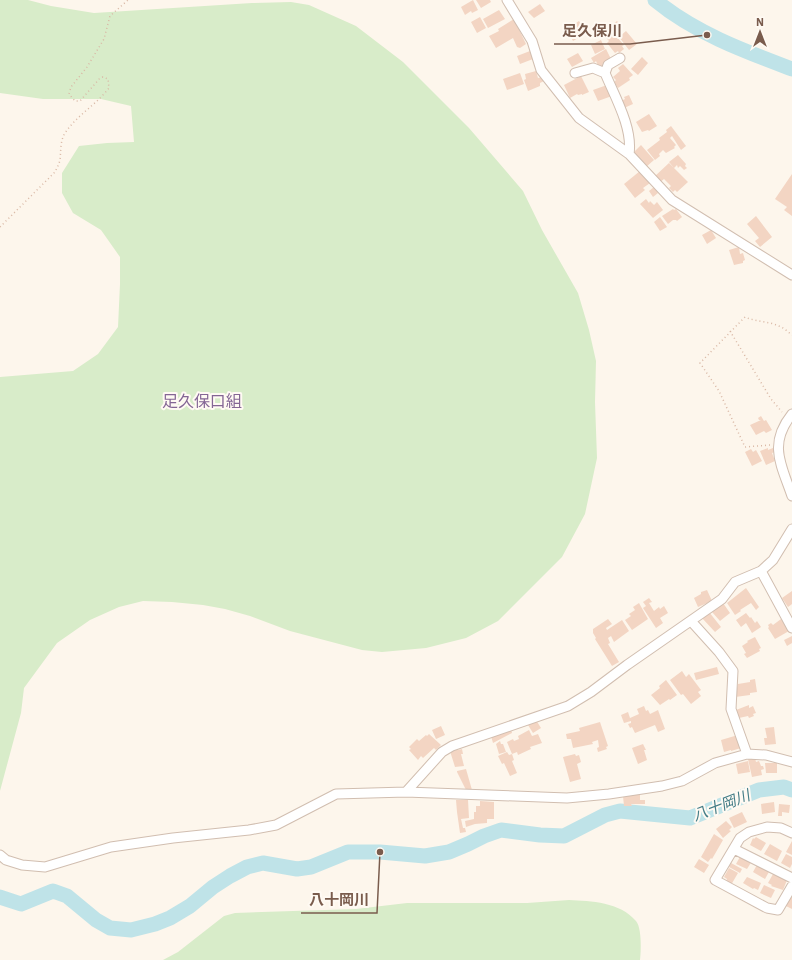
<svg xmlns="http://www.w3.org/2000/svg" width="792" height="960" viewBox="0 0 792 960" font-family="'IBM Plex Sans','Noto Sans JP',sans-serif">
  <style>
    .green { fill: #d8ecc9 }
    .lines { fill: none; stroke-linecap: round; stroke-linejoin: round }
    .river { stroke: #bfe3e8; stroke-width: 15 }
    .building { fill: #f3d5c3 }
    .minor-casing { stroke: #d1beb0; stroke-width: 11 }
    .path { stroke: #d9b8a5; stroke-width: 1.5; stroke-dasharray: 1 3; stroke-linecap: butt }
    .minor { stroke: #fff; stroke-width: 9 }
    .labels { text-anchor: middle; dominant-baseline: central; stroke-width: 4; stroke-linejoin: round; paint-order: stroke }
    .water-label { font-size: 15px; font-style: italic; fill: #437c86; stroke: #fffaf3 }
    .quarter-label { font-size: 16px; fill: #846695; stroke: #fffaf3 }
    .leader { fill: none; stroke: #7a5c4d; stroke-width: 1.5 }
    .callout-dot { fill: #7a5c4d; stroke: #fffaf3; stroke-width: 1.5 }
    .callout-label { font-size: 15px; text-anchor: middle; font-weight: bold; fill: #7a5c4d; stroke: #fffaf3; stroke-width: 4; stroke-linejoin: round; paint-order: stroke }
  </style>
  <rect width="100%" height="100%" fill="#fdf6ec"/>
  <path class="green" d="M0 0H28L51 6 94 13 252 3 291 2 309 5 356 26 403 62 469 128 523 191 542 230 578 293 589 330 596 361 595 402 597 458 585 514 562 557 498 621 466 638 426 648 382 652 362 650 290 631 250 616 225 609 203 605 172 602 143 601 119 607 90 620 57 643 24 688 21 713 0 791V377L73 371 98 354 118 327 120 284V257L101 230 73 213 62 193V173L79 146 107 143 134 142 131 106 101 99H43L0 93Z
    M569 900C591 901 620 902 636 921 642 928 641 951 640 960H163L178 952 224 916 235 913 356 909 407 903H527Z"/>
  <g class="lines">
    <path class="river" d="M655 0C695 33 744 51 792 69
      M0 897 21 904 53 891 67 896 96 920 110 928 131 930 155 924 170 918 190 906 213 887 230 876 247 867 263 863 297 869 311 867 348 852H380L425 856 449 852 468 844 484 836 501 830 540 835 564 836 605 815 620 811 690 818 759 790 784 787 792 790"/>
  </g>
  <path class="building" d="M473 0 478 10 472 13 471 11 465 15 461 7Z
    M476 0H490L491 2 481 8Z
    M540 4 545 11 534 18 528 12Z
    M499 10 505 19 488 28 483 19Z
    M480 17 486 28 477 33 471 22Z
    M514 19 526 44 520 48 517 47 513 38 496 48 489 36 499 31 498 29Z
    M579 21 585 31 580 33 581 34 579 36 580 37 573 41 567 29Z
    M617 21 621 26 617 29 619 30 615 33V35L624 45 622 46 624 49 619 53 618 51 615 53 607 43 609 41 602 33Z
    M626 31 637 44 629 50 619 37Z
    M601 40 605 49 595 54 591 45Z
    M606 49 611 59 602 64 603 65 599 68 596 61 594 63 591 58Z
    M530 51 533 59 520 64 517 56Z
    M578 53 583 61 572 67 567 59Z
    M642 57 648 63 638 75 631 69Z
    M623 64 633 75 629 78 630 80 618 88 614 82 616 80 613 77 620 71 618 68Z
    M536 71 538 78 542 77 544 81 540 83V86L528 91 524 80 526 79 525 74Z
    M520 73 524 84 507 90 503 79Z
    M581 76 589 92 582 95V94L578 95 577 94 570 98 564 85Z
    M607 85 612 96 598 101 593 90Z
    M629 95 633 104 624 108 621 101 625 99 624 97Z
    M649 114 657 126 649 131 648 130 642 132 636 122Z
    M671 126 686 146 681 150 672 136 670 138 676 145 674 147 675 148 666 153 663 150 659 154 660 156 655 160 647 150 660 140 659 138 667 132 666 130Z
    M641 145 654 160 646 167 633 153Z
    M678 155 686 164 685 166 687 168 684 170 680 166 678 168 677 165 674 168 669 162Z
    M669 163 688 182 677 192 675 190 673 192 669 188 671 186 664 179 659 183 654 177Z
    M640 171 650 183 643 188 645 190 635 198 624 184Z
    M792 174V216L784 210 787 207 775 199Z
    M654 187 658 193 653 197 649 191Z
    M646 199 649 203 650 201 654 205 657 202 663 210 653 218 640 204Z
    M673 209 674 210 676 209 682 217 677 221 676 220H673L668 224 662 216Z
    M756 216 772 237 760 247 755 241 759 238 747 224Z
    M660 217 667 227 660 231 654 222Z
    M711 230 716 238 707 244 702 235Z
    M739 247 740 254 743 253 745 260 743 261V263L734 265 729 250Z
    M761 416 764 421 766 420 772 430 766 433 764 431 756 435 750 425 761 420H759L758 418Z
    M768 448V450L773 448 775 452 772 453 775 461 766 465 760 451Z
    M751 449 753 452 756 450 762 461 752 466 745 452Z
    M746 588 759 607 756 610 751 603 740 610 741 611 735 615 727 603Z
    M707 590 712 601 698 607 694 598 701 594V592Z
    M792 591V604L788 607 782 598Z
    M649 598 652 602 649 603 654 611 659 607 660 609 664 606 668 613 660 618 663 623 656 628 643 608 646 606 643 602Z
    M639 603 648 619 632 630 625 620 631 616 629 614 635 610 633 607Z
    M723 603 730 613 720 621 712 612Z
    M709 612 721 627 715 632 702 618Z
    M746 613 750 618 751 617 755 623 757 621 761 627 752 633 746 623 741 627 736 620Z
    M608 619 612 624 606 628 607 630 622 620 629 631 614 642 611 636 608 638 610 643 608 644 619 662 612 666 595 639 596 638 593 633V629Z
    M781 619 789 631 775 639 768 628 769 627 768 625 771 623 773 625Z
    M792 636V643L787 646 784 640Z
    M755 637 761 648 759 649 760 651 747 658 744 654 746 653 742 646 748 642 747 641Z
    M717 667 719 674 696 680 694 673Z
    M682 671 686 677 689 674 701 690 698 692 701 696 691 704 683 694 681 695 670 680Z
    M755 679 757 692 750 693V695L735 697 738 684 750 682V680Z
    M666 680 677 695 670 700 669 699 660 705 651 695 660 688 659 686Z
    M749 705V708L753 706 756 713 753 714 754 716 749 718 748 716 739 718 736 710Z
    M644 706 646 711 648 710 650 714 658 710 665 729 658 732 655 725 635 733 632 727 630 728 628 724 631 723V721L624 723 621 715 628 712 630 718 639 714 637 709Z
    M536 720 541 728 533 733 528 725Z
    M600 722 608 746 606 747 607 749 598 752 597 748 599 747 598 740 592 742 593 744 573 748 571 739H567L566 734 580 731 579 728Z
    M441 726 445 735 436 739 432 730Z
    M774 727 776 744 765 745 764 738H767L765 728Z
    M511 729 512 733 493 743 491 736Z
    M529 730 532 736 538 734 542 743 530 747 531 749 518 755 517 752 512 754 514 760 512 761 517 773 510 776 504 763 502 764 498 756 507 752 509 755 512 754 507 742 513 739 514 741 519 739 518 736Z
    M429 734 441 745 436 750 434 748 423 758 421 756 418 760 409 750 411 749 409 747 417 739 419 741 426 735 427 736Z
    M738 735 741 748 731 751V750L724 752 721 740Z
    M500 741 501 744H503L506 752 499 754 496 744Z
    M643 744 646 750H644L647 760 638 764 632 748Z
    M458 749V750L462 749 463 754H461L464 766 455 767 450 751Z
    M575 754 576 756 579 755 581 762 577 764 581 779 570 782 563 757Z
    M755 758 756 762 759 761 761 766H763L764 769 761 770 762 775 752 777 748 759Z
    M748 761 750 772 738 774 736 764Z
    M765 763H777V773H766Z
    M466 769 472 790 467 791 465 788 457 772V771Z
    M640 793V800H645V804H631L632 806H624L623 796Z
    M456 800H468L469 818 461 819 463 828H465L466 832 460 833 457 812Z
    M480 801 494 802V819H487V823L475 824 466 827 465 821 474 819V812H476V806H480Z
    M774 802 775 812 762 814 761 804Z
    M779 804 790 805 789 813 782 812V816H778Z
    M742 812 747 822 734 828 729 818Z
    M726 821 732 827 729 830 731 831 723 838 716 829Z
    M714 834 723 840 712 859 711 858 708 862 701 857Z
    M756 837 766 843 761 851 750 845 753 838 754 839Z
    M792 841V855L786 852Z
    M770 844 782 851 777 861 764 854Z
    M786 854 792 857V864L790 868 781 863Z
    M741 855 752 861 747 869 736 864Z
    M699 859 709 865 704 873 694 867Z
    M731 863 742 869 740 873 729 867Z
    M758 863 770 870 765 879 753 872Z
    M729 868 738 873 731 885 726 882 727 879 724 877Z
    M776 873 787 880 783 890 771 886 772 885 768 883 773 874 775 875Z
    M747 877 761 883 758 890 754 888 753 889 743 883Z
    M764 885 775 890 771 898 760 893Z
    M792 894V909L786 906Z"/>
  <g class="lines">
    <g class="minor-casing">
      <path id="minor" d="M507 0 532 41 541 70 579 118 629 154 672 200 792 275
        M575 73 593 68 605 73C615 97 633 128 629 154
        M605 73 608 65 620 58
        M792 414C768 444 781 464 792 496
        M761 571 792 628
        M691 621 719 652 733 671 731 709 747 754
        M406 792 442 752 452 746 568 706 591 692 627 665 722 599 735 582 761 571 773 560 792 529
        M792 833 781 828 767 827 749 832 740 838 715 880 767 908 778 910 792 886
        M734 849 792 878
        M0 855 6 860 22 865 45 867 111 847 173 838 249 830 276 825 336 794 406 792 567 798 609 794 662 786 682 781 715 763 747 754 766 755 792 762"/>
    </g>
    <path class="path" d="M0 227 55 172C57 168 59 164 60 160 61 151 60 141 65 133 77 115 96 105 109 88L108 79 103 77 100 78 80 101H75L69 94 71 87 87 67 104 39 110 16 128 0
      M730 331 771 399 782 412
      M770 445 745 447 719 391 700 363 745 317C756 322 768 321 779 326 784 328 788 332 792 335"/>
    <use href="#minor" class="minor"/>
  </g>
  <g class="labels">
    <g class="water-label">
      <text transform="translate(721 805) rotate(-21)">八十岡川</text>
    </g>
    <g class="quarter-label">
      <text x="202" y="401">足久保口組</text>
    </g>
  </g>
  <path class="leader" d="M707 35L630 44H554M380 852L377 913H301"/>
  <g class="callout-dot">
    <circle cx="707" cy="35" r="4"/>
    <circle cx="380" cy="852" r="4"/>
  </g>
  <g class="callout-label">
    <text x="592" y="36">足久保川</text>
    <text x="339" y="905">八十岡川</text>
  </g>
  <g transform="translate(760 32)" stroke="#fffaf3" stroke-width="3" paint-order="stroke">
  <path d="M0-3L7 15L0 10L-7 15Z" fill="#7a5c4d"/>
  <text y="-6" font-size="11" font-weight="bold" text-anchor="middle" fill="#7a5c4d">N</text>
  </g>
</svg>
